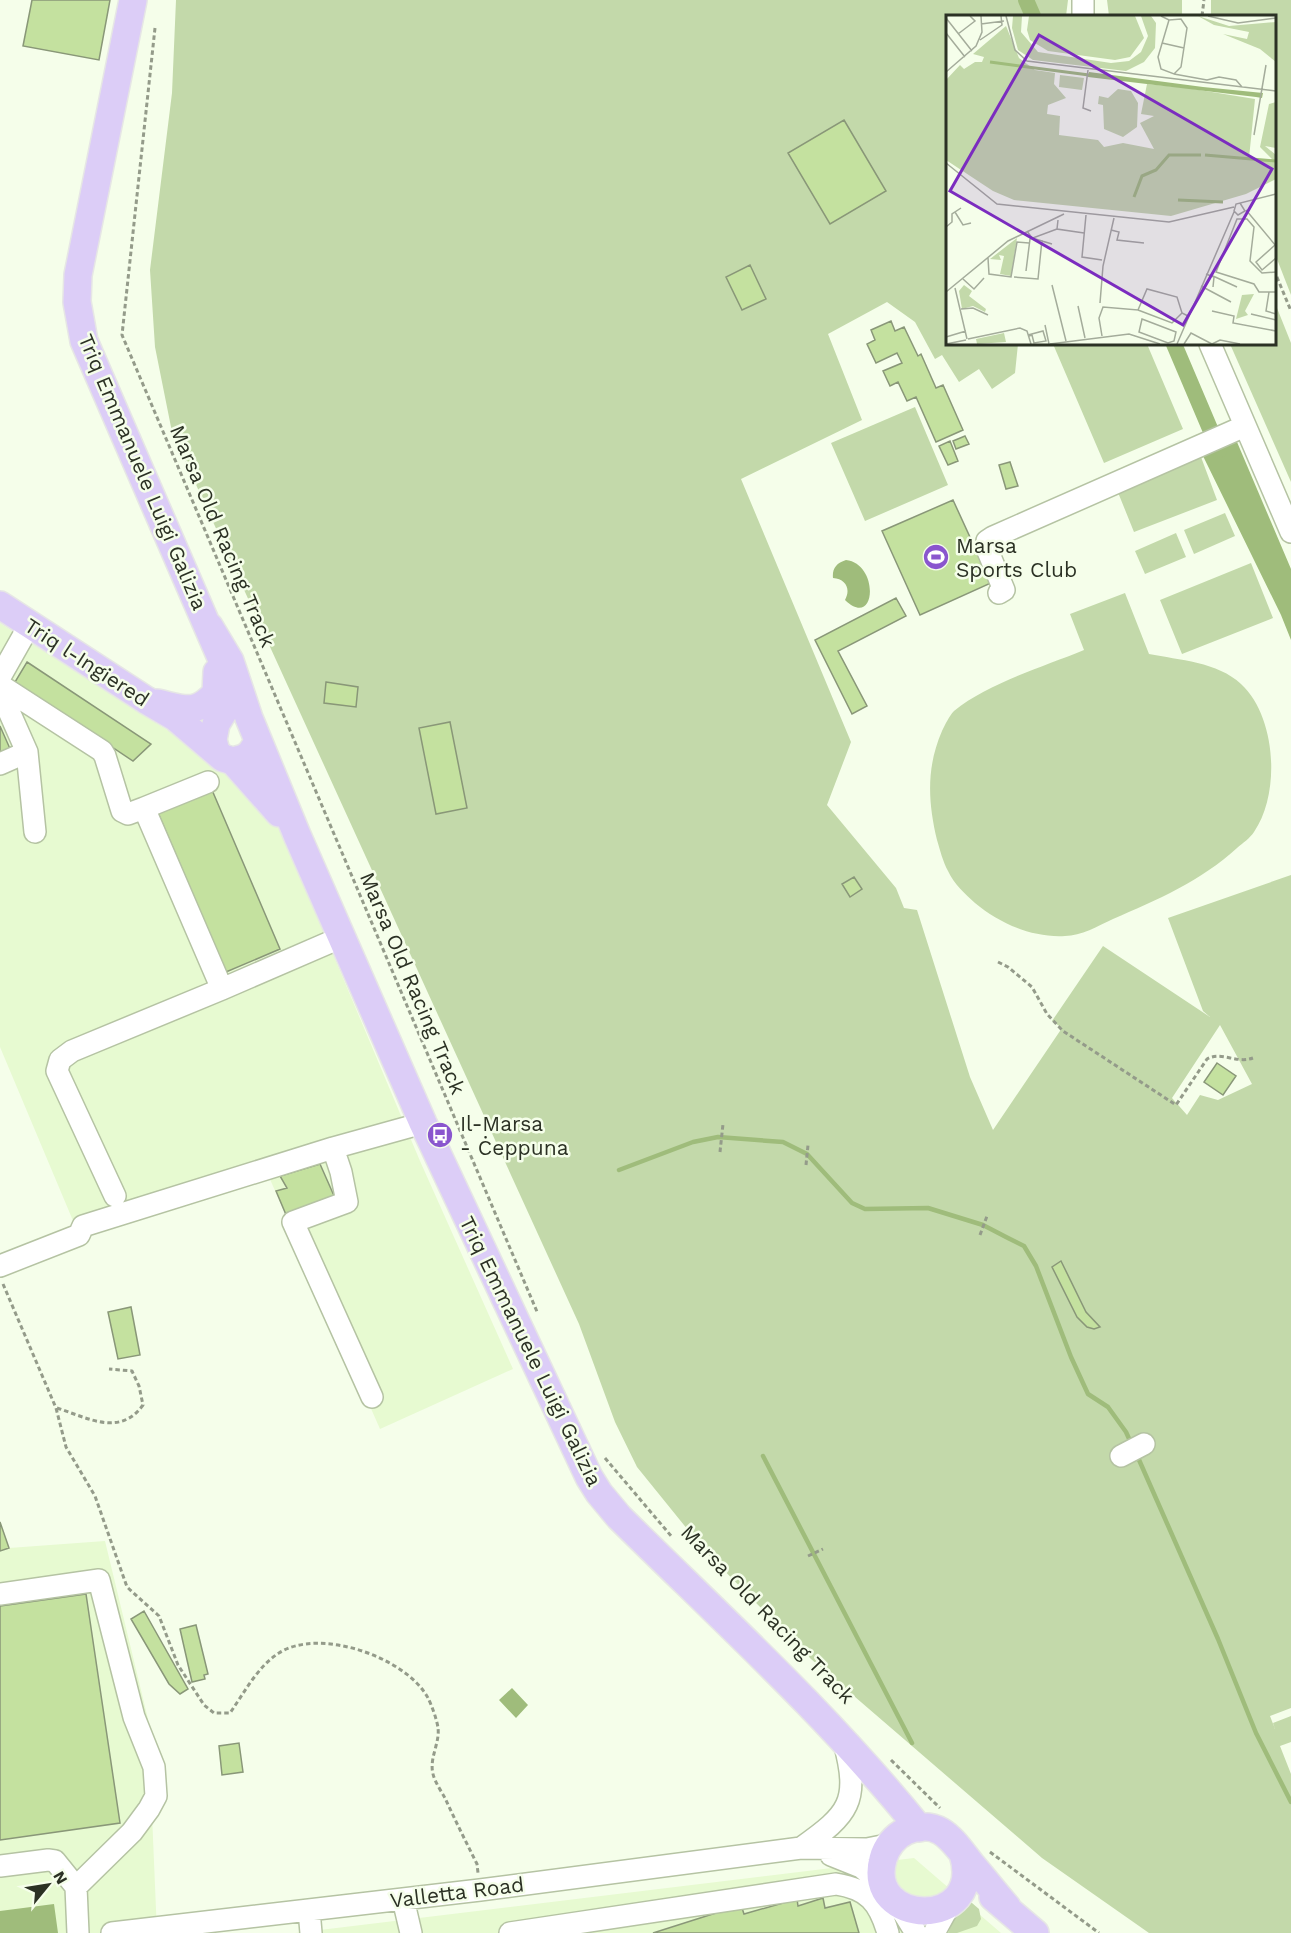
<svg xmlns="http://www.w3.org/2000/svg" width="1291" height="1933" viewBox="0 0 1291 1933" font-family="'Work Sans',sans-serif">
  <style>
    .built { fill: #e7fad1 }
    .green { fill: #c3d9aa; fill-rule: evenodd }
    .water { fill: #9fbc7b }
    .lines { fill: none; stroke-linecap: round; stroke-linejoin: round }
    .stream { stroke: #9fbc7b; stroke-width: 4.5 }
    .canal { stroke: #9fbc7b; stroke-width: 16 }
    .building { fill: #c4e19f; stroke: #899778; stroke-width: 1.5 }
    .minor-casing { stroke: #b5c3a3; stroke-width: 24 }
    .major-casing { stroke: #e6e6e5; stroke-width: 30 }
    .path { stroke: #949b8a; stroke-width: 3; stroke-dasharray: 4.5 3; stroke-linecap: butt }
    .minor { stroke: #fff; stroke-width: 21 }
    .major { stroke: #dccdf7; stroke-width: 27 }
    .labels { text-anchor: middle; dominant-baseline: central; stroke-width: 5; stroke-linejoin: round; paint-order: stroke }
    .street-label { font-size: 21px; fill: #2b3124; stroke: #f5feea }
    .poi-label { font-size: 21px; fill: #2b3124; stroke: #f5feea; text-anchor: start }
    .inset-river { fill: none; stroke: #9fbc7b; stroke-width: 3 }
    .inset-road { fill: none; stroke: #a4ac9b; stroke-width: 1.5 }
    .view { fill: #7b2cbf; fill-opacity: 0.15; stroke: #7b2cbf; stroke-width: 3 }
    .inset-edge { fill: none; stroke: #2b3124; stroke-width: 3 }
  </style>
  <rect width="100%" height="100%" fill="#f5feea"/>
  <path class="built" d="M0 623 225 767 282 833 420 1161 513 1369 380 1429 269 1177 79 1235 0 1047Z
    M0 1522 9 1548 105 1541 148 1719 157 1933H0Z
    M914 1858 1001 1933H295Z"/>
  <path class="green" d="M176 0H1068L1066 16H948V344H1018L1015 373 992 389 979 369 959 382 942 355 935 359 915 322 887 302 828 334 862 420 741 479 851 742 827 805 896 888 904 908 917 910 970 1077 993 1130 1062 1028 1052 1021 1103 946 1210 1017 1203 1011 1168 918 1291 875V1708L1270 1716 1275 1729 1273 1723 1291 1716V1742L1280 1746 1291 1774V1933H1149L1042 1858 811 1659 705 1551 637 1467 615 1422 579 1324 172 432 155 347 150 270 172 93ZM1220 1025 1252 1084 1218 1100 1200 1095 1187 1115 1172 1098Z
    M1107 0H1182V16H1109Z
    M1211 0H1291V295L1275 254 1274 16H1211Z
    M1275 303 1291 343V482L1230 344H1274Z
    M1053 344H1147L1183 429 1104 463Z
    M915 407 948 485 865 521 831 443Z
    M1201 457 1217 500 1134 532 1117 490Z
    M1225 513 1235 536 1194 554 1184 530Z
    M1176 533 1186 557 1145 574 1135 551Z
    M1251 563 1273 618 1182 654 1160 600Z
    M1125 593 1149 654C1179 660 1218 662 1241 684 1276 716 1281 793 1254 832 1250 838 1243 843 1237 848 1201 881 1157 900 1113 919 1098 926 1081 936 1065 936 1032 938 999 923 975 903 965 894 954 884 948 871 943 862 940 850 937 840 928 802 926 768 942 731 945 725 949 716 954 711 988 683 1043 667 1084 650L1070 614Z
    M965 1902 972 1903 979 1909 981 1919 977 1926 957 1933H948L958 1908Z"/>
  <path class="water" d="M1237 442 1291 569V640L1281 615 1203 456Z
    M846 560C880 564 876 630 845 600 851 589 846 579 833 578 832 569 836 563 846 560Z
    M512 1688 528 1705 516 1718 499 1700Z
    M54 1904 58 1933H0V1911Z"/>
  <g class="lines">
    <path class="stream" d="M619 1170 693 1142 718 1137 783 1142 807 1154 852 1203 865 1209 928 1208 983 1225 1006 1237 1024 1246 1036 1266 1071 1357 1088 1394 1108 1407 1126 1432 1131 1443
      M1136 1453 1218 1639 1256 1733 1291 1802
      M763 1456 912 1743"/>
    <path class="canal" d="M1026 0 1033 16
      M1174 344 1219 450"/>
  </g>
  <path class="building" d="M32 0H110L99 60 23 46Z
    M844 120 886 191 830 224 788 153Z
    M750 265 766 299 742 310 726 277Z
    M891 321 895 331 904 327 918 356 921 354 936 388 943 385 963 430 936 442 916 397 907 401 898 382 890 386 883 371 902 363 897 353 876 363 867 344 875 340 871 330Z
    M965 436 969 444 956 449 953 441Z
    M950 441 958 461 948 465 939 446Z
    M1010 462 1018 486 1006 489 999 465Z
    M953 500 991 583 920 615 882 531Z
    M896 598 906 616 838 651 867 706 852 714 815 640Z
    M27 662 151 744 133 761 15 682Z
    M326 682 358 687 356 707 324 703Z
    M450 722 467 808 436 814 419 728Z
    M0 726 11 751 0 756Z
    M212 790 280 949 226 972 158 813Z
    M854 877 862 889 850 897 842 884Z
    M1217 1063 1236 1076 1223 1095 1204 1082Z
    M320 1164 335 1198 287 1217 276 1191 287 1188 280 1176Z
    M1061 1261 1086 1312 1100 1327 1094 1329 1087 1327 1077 1317 1052 1267Z
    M131 1307 140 1355 118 1359 108 1312Z
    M0 1522 9 1548 0 1551Z
    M86 1594 120 1823 0 1840V1606Z
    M144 1611 188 1689 180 1694 169 1684 131 1619Z
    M196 1625 208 1674 204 1675 205 1679 192 1682 180 1629Z
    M239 1743 243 1772 222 1775 219 1746Z
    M823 1898 825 1908 850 1902 859 1933H653L741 1905 744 1914 797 1899 798 1906Z"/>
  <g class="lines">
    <g class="minor-casing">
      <path id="minor" d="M1083 16V0
        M1210 344 1291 532
        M999 593 1004 590 987 549V541L993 537 1245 426
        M0 677 30 624
        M0 685 102 751 105 756 122 811 128 814 144 808
        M0 691 27 752 35 832
        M0 764 27 752
        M208 782 144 808 222 989
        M333 1148 341 1172 347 1202 293 1222 372 1397
        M115 1196 57 1071 60 1060 72 1051 222 989 342 937
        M0 1266 79 1235 83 1226 333 1148 423 1123
        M1121 1456 1144 1444
        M0 1594 99 1580 134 1717 154 1767 156 1796 149 1809 132 1832 76 1887 78 1933
        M801 1848C849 1814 860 1802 844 1742
        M831 1855 861 1867 884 1886
        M0 1866 48 1860 55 1861 76 1887
        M403 1899 411 1933
        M898 1904 916 1933
        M309 1910 311 1933
        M112 1933 480 1890 801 1848 867 1849 882 1846 892 1842
        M510 1933 836 1884C868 1889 879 1902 888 1933
        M934 1933 950 1904"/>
    </g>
    <g class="major-casing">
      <path id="major" d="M133 0 78 275 77 302 84 341 222 660 228 689 224 711 216 724 213 740 216 751
        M0 605 146 700 175 717 223 758 233 761 244 758 250 754 258 742
        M209 626 230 661 249 718 297 835 423 1123 589 1477 599 1493 619 1517C721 1618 829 1716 919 1828
        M157 703C185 709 195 716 216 693L217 672
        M233 761 279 813
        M963 1854C986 1931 864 1927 883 1859 886 1847 895 1836 906 1831 940 1816 954 1843 972 1865 984 1879 995 1893 1007 1907
        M993 1897 1035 1933"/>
    </g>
    <path class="path" d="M1202 16 1204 0
      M155 28 122 335 538 1314
      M1274 270 1291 311
      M998 962 1008 967 1032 987 1047 1014 1063 1031 1176 1105 1207 1059C1222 1051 1236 1064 1253 1058
      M720 1152 723 1124
      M806 1165 808 1145
      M980 1235 987 1216
      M3 1284 56 1408 66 1447 95 1496 127 1587 159 1616 178 1665 204 1705 214 1713H230C244 1693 258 1666 279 1653 319 1627 406 1657 428 1698 432 1706 437 1720 438 1728 440 1743 429 1758 433 1774 435 1782 441 1791 445 1798 455 1820 466 1842 477 1864L478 1873
      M57 1408C88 1418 120 1437 143 1405L139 1386 132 1371 109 1369
      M605 1458 672 1537
      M808 1556 823 1549
      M891 1760 940 1808
      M990 1852 1099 1933"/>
    <use href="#minor" class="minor"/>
    <use href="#major" class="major"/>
  </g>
  <defs>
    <g id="stadium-disc" transform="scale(1.35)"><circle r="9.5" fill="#8a56ce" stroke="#f5feea"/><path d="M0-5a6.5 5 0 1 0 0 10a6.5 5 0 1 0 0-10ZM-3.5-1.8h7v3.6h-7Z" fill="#fff"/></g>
    <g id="bus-disc" transform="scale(1.35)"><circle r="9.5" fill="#8a56ce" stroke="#f5feea"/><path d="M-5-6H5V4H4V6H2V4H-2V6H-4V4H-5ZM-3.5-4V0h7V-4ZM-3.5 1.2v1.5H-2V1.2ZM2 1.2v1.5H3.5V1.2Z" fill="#fff"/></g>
  </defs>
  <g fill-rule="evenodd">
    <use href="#stadium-disc" x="936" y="557"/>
    <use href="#bus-disc" x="440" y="1135"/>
  </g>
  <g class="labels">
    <g class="street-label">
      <text transform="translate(143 472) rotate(67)">Triq Emmanuele Luigi Galizia</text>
      <text transform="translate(223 536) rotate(67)">Marsa Old Racing Track</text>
      <text transform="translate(87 662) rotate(33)">Triq l-Ingiered</text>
      <text transform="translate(413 983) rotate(67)">Marsa Old Racing Track</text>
      <text transform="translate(531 1351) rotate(64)">Triq Emmanuele Luigi Galizia</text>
      <text transform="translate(768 1614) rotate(46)">Marsa Old Racing Track</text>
      <text transform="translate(457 1892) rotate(-7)">Valletta Road</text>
    </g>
    <g class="poi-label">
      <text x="956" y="545">Marsa<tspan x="956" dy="24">Sports Club</tspan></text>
      <text x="460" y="1123">Il-Marsa<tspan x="460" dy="24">- Ċeppuna</tspan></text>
    </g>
  </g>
  <g transform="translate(946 15)">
    <rect width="330" height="330" fill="#f5feea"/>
    <path d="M67 1H76L75 17 92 37 165 48 183 46 195 37 202 21 195 1H205L210 8 209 33 198 47 180 56 87 45 72 35 66 13ZM83 1H189L198 23 184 42 169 45 102 36 84 25 81 15ZM252 1 283 11 330 7V47L314 34 277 19 301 24 303 17 268 10ZM60 11 73 43 89 55 109 58 108 69 120 83 102 90 101 99 114 101 113 120 152 125 158 132 177 128 208 134 194 108 208 101 195 99 201 69 241 73 309 84 303 143 327 145 314 132 323 89 330 87V133L319 131 330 140V164L300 179 225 201 68 185 47 176 0 145V65L14 50 18 54 29 47H36L38 42 27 39ZM114 60 138 63 136 75 113 72ZM172 74 185 76 192 88 191 112 177 122 158 114 157 90 152 89 153 81 162 83ZM71 223 65 261 54 259 58 241 53 240 55 245 44 244ZM18 270 26 276 23 281 40 294 39 297 27 291 16 294 13 276ZM308 279 299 296 302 300 290 304 296 280ZM58 318 60 327 31 329 30 324Z" fill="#c3d9aa"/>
    <path d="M143 57 257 72 317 78 316 83 310 82 142 62Z" fill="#9fbc7b"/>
    <path class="inset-river" d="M44 47 143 60M259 140 330 146M188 182 196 161 210 155 223 140H255M232 185 277 187"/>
    <path class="inset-road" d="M60 1 69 35 81 46 330 76M215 1 223 5 235 4 241 13 235 52 228 59 215 54 212 42 223 5M262 1 292 8 330 3M0 3 26 36M35 9 58 6M0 18 19 42M12 19 29 6 24 1M34 25 56 10 55 1M216 28 238 33M142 55 137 93 145 96M0 57 30 31 36 17 35 1M228 59 261 65 273 62 290 65 296 72M308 120 320 50M0 148 51 189 223 207 288 192M294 188 299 196 292 200 288 196 290 189 330 179M300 195 330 231M9 197 17 210 25 208M140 200 136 242 156 245M112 205 111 214 138 218M0 212 6 207V199L15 193M165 215 173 217 171 225 198 228M81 216 86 223 106 229M329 230 310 247 316 255 330 243M42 243 43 259 65 262 71 227 83 228M80 256 84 224 111 214M330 257 316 258 304 246 308 212 301 204H291L270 257 308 269 313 277H330M260 259 268 262 267 272M267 261 291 272M68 262 92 264 96 225M17 264 28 274 38 263M106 270 120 326M255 271 285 287M9 273 21 324M0 277 62 226 118 199M323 277 320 296 330 299M154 288 157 251 168 203M132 291 139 323M15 294 27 293 42 300M192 295 226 308 236 298M266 296 288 301 287 308 330 316M305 299 330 305M196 304 230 317 228 326 222 328 193 317ZM99 310 103 329M82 320 97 316 100 326 88 328 86 320 83 321M156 321 153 303 157 292 192 295 201 274 231 282 236 298 242 301M0 322 20 316M22 324 74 313 81 316 85 329M0 329 20 325M104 329 183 319 214 329M231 329 288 197M238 329 245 318 266 329M266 329 274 325 294 329"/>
    <path class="view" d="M93 20 326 154 237 310 4 176Z"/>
    <rect width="330" height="330" class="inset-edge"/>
  </g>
  <g transform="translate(48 1885) rotate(60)" stroke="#f5feea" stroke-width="4.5" paint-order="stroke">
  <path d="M0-4.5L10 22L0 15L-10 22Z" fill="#2b3124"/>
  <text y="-9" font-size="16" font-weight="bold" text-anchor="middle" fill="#2b3124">N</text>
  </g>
</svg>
